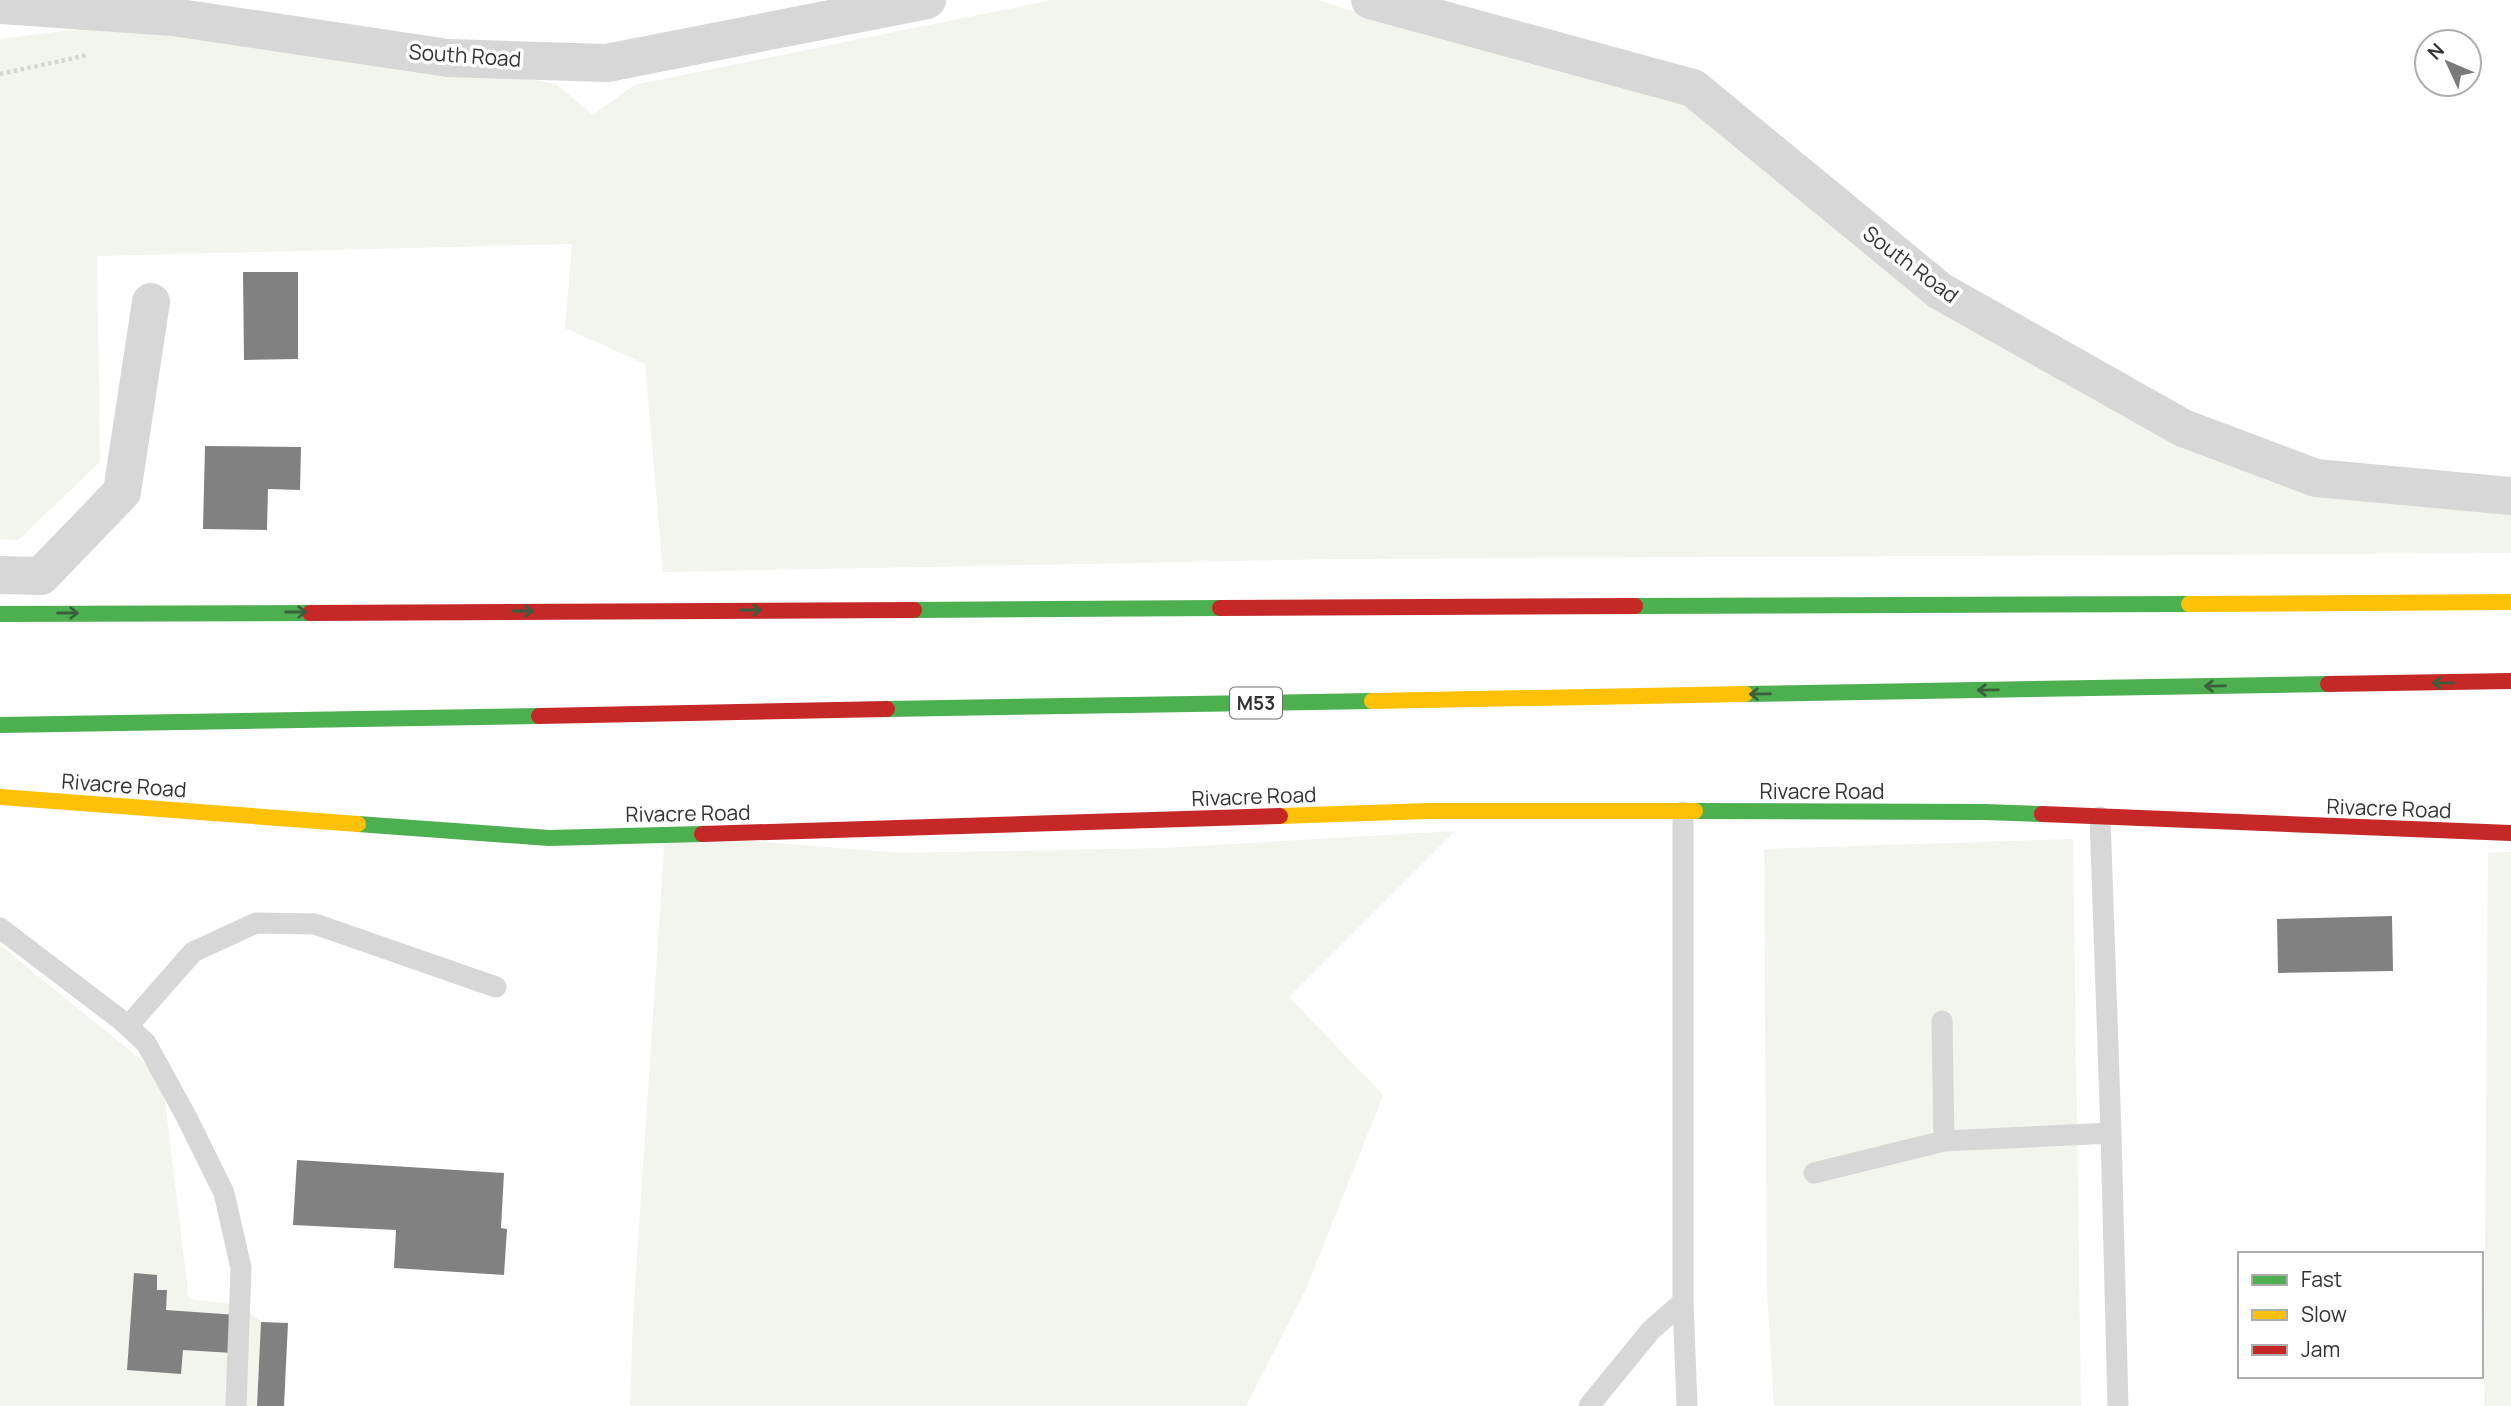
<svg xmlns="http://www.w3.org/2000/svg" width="2511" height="1406" viewBox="0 0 2511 1406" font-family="Manrope,sans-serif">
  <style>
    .green { fill: #f1f5ed }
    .building { fill: #818181 }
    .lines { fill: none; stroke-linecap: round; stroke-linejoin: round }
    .path { stroke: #d6d6d6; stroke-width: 4.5; stroke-dasharray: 3.5 3.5; stroke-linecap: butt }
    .lane { stroke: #d7d7d7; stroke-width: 21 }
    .street { stroke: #d7d7d7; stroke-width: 38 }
    .fast { stroke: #4caf50; stroke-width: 16 }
    .slow { stroke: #ffc107; stroke-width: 16 }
    .jam { stroke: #c62828; stroke-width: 16 }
    .oneway { stroke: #3c5e3d }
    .labels { text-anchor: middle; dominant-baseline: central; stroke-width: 7; stroke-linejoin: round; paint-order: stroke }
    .shield { fill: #fff; stroke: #707070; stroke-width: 2 }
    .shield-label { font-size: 19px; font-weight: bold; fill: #333 }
    .street-label { font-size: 21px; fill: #333; stroke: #fff }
  </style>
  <rect width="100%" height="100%" fill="#fff"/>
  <path class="green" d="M1052 0H1318L1393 24 1693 88 1940 291 2316 478 2511 496V553L1339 559 663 572 645 364 565 328 572 244 97 256 100 462 18 540 0 539V39L173 17 556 84 593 115 634 85Z
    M1455 831 1289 997 1383 1095 1306 1289 1246 1406H630L633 1317 665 834 900 853 1164 848Z
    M2073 839 2081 1406H1774L1767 1292 1764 849Z
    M2511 852V1406H2484L2488 853Z
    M0 945 162 1077 189 1299 240 1305 261 1322 257 1406H0Z"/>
  <path class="building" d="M243 272H298V359L244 360Z
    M205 446 301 447 300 490 268 489 267 530 203 529Z
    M2392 916 2393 971 2278 973 2277 919Z
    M297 1160 504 1173 501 1228 507 1229 504 1275 394 1268 396 1230 293 1225Z
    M134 1273 157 1275V1290H167L166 1310 237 1315 233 1353 183 1350 181 1374 127 1370Z
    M261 1322 288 1323 284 1406H257Z"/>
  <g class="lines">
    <path class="path" d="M0 74 88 55"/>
    <path class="lane" d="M1683 812V1302L1687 1406
      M2100 817 2111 1133 2118 1406
      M0 928 121 1020 146 1043 186 1116 224 1193 241 1268 236 1406
      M1942 1021 1944 1141
      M128 1026 193 952 256 923 315 924 496 987
      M1814 1173 1944 1141 2111 1133
      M1589 1406 1651 1330 1683 1302"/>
    <path class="street" d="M1370 0 1693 88 1940 291 2183 428 2316 478 2511 496
      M0 5 173 17 448 58 607 63 927 0
      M0 575 41 576 122 492 151 302"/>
    <path class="fast" d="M1635 606 2189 604
      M914 610 1220 608
      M0 614 310 613
      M1745 694 2328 684
      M887 709 1372 701
      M0 725 539 716
      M1695 811 1985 812 2042 814
      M358 824 549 838 702 834"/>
    <path class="slow" d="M2189 604 2511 602
      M1372 701 1745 694
      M0 797 358 824
      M1280 816 1427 811H1695"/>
    <path class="jam" d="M1220 608 1635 606
      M310 613 914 610
      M2328 684 2511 681
      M539 716 887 709
      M2042 814 2511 833
      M702 834 1280 816"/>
  </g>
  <defs><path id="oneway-shaft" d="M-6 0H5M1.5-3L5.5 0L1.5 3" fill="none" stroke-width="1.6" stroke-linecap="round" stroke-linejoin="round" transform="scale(1.75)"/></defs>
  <g class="oneway">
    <use href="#oneway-shaft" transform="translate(751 610)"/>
    <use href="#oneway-shaft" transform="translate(523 611)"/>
    <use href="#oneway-shaft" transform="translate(296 612)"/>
    <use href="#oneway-shaft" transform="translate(68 613)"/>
    <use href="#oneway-shaft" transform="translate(2443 683) rotate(179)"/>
    <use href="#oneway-shaft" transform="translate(2215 686) rotate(179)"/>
    <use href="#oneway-shaft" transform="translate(1988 690) rotate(179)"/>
    <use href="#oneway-shaft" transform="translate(1760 694) rotate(179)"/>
  </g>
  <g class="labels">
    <rect class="shield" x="1230" y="687.5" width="52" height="31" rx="5"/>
    <g class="shield-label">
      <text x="1256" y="703">M53</text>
    </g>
    <g class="street-label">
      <text transform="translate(465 55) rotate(4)">South Road</text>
      <text transform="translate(1911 264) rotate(37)">South Road</text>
      <text transform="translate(124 785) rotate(4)">Rivacre Road</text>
      <text x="1822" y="791">Rivacre Road</text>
      <text transform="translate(1254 796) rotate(-2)">Rivacre Road</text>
      <text transform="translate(2389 808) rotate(2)">Rivacre Road</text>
      <text transform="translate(688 813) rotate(-1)">Rivacre Road</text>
    </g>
  </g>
  <rect x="2238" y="1252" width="245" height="126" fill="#ffffff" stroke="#adadad" stroke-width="2"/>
  <rect x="2252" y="1275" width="35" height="10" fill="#4caf50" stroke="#adadad" stroke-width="2"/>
  <text x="2301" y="1287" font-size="21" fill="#333333">Fast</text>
  <rect x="2252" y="1310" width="35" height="10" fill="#ffc107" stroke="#adadad" stroke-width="2"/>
  <text x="2301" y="1322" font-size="21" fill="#333333">Slow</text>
  <rect x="2252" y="1345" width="35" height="10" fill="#c62828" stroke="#adadad" stroke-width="2"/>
  <text x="2301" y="1357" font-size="21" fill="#333333">Jam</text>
  <g transform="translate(2448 63) rotate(314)"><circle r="33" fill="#ffffff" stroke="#adadad" stroke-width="2"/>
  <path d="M0-5L12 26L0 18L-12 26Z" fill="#7a7a7a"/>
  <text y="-10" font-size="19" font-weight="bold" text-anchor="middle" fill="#333333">N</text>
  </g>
</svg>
